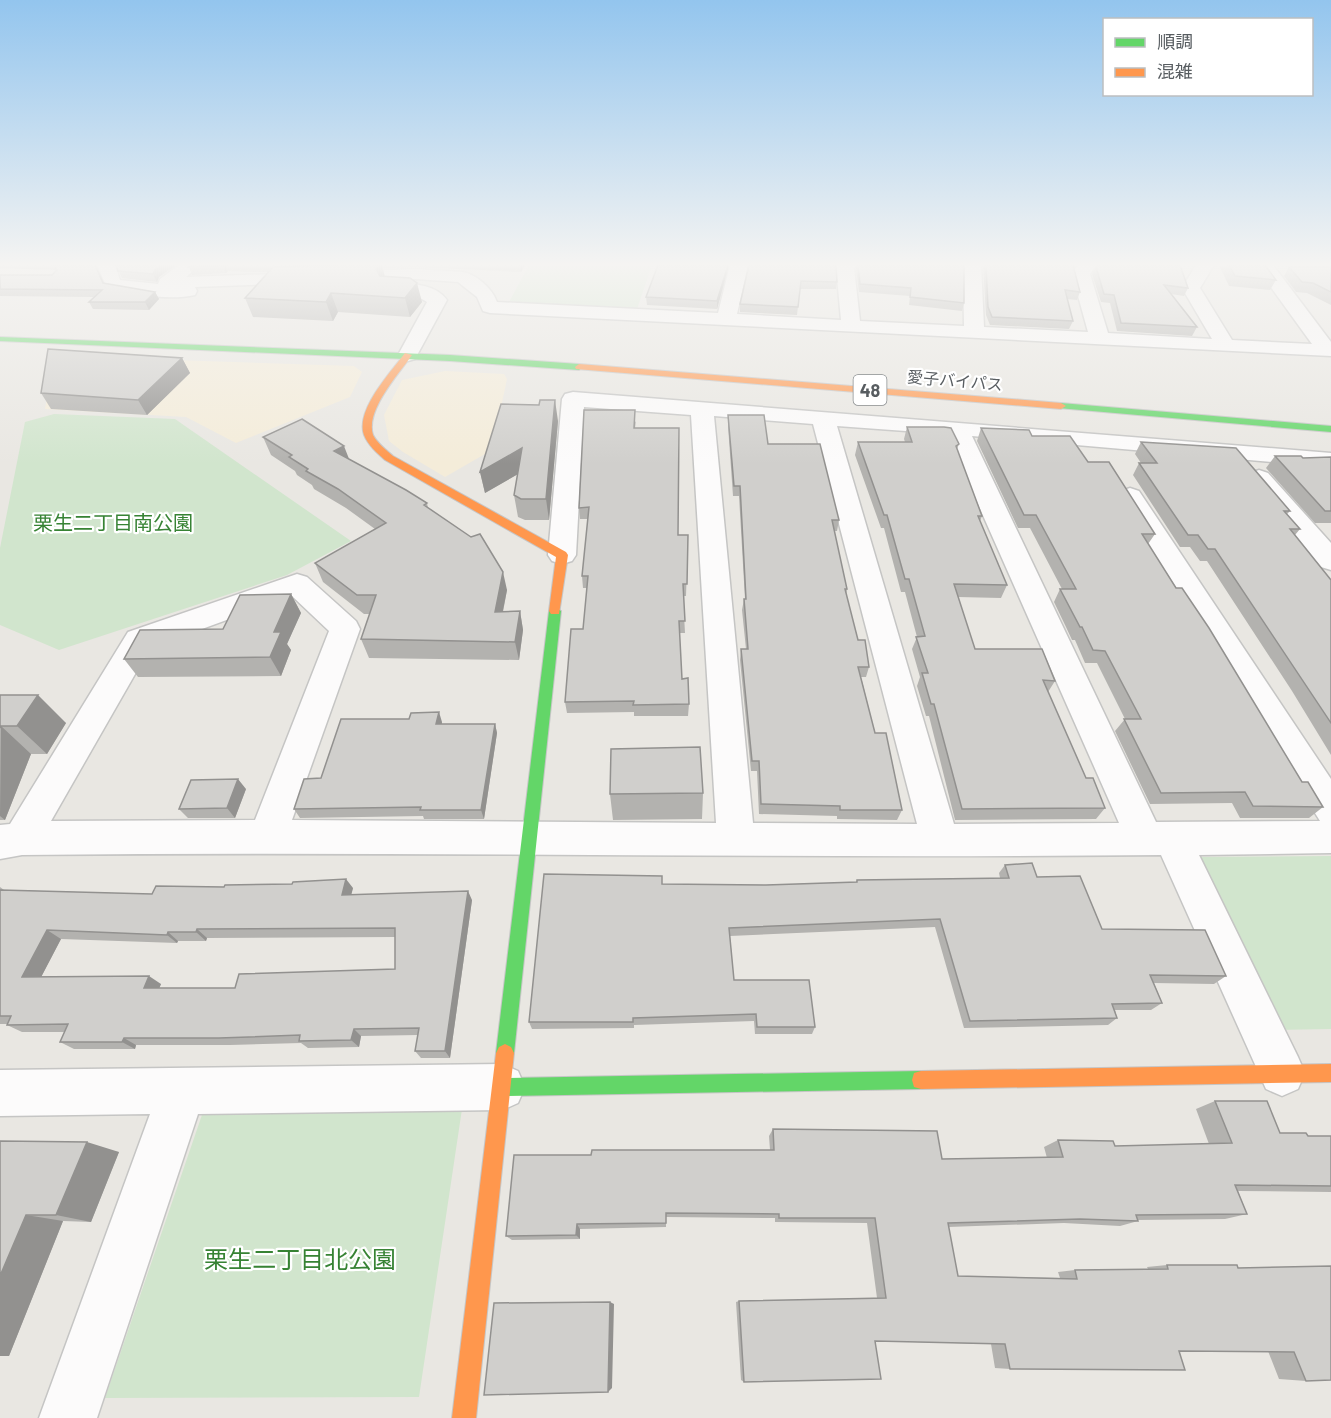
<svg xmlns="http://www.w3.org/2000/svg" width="1331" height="1418" viewBox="0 0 1331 1418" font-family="Barlow,'Noto Sans JP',sans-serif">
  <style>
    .commercial { fill: #f4ecd9 }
    .green { fill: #d1e5cd }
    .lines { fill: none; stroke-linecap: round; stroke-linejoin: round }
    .street-casing { stroke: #c5c5c4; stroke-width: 3 }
    .fast-casing { stroke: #c6c6c6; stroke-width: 2 }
    .slow-casing { stroke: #c6c6c6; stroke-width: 2 }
    .street { fill: #fcfbfb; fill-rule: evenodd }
    .fast { fill: #63d668; fill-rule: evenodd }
    .slow { fill: #ff974d; fill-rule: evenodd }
    .wall { fill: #b3b2af; fill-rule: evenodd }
    .shaded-wall { fill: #92918f }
    .building { fill: #d0cfcc; stroke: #92918f; stroke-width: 1.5; fill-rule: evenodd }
    .labels { text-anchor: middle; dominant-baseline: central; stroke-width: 4.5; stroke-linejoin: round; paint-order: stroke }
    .far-street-label { font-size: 16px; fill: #585d61; stroke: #fff }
    .shield { fill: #fff; stroke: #8a8e90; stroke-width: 1.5 }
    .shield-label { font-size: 18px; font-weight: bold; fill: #585d61 }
    .park-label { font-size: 20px; fill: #378334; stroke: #fff }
    .near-park-label { font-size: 24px; fill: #378334; stroke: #fff }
  </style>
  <rect width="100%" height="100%" fill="#e9e7e2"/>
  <path class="commercial" d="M54 356 354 366 362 372 350 397 236 443 186 417 45 409Z
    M445 371 504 374 507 379 492 450 445 477 403 452 389 441 384 415 402 380Z"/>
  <path class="green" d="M529 265H652L637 309 509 302Z
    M54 414 175 419 351 541 287 575 59 650 0 625V548L25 422Z
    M1331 856V1029L1274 1030 1190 857Z
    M204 1109H462L419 1397 105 1398Z"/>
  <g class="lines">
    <g class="street-casing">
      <path id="street" d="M97 265H115L120 280 158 284 160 279 179 265H200L186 277 416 269 463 272C477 275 492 288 497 302L718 313 730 265H748L737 314 841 320 836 266 856 265 854 268 860 321 964 326 963 265H981L984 327 1088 332 1072 274 1078 265H1096L1090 274 1108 333 1212 339 1182 288 1196 265H1214L1200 288 1232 340 1312 344 1257 268 1259 265H1273L1331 342V356L490 313 483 311 477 297 458 282 416 279 195 287 197 291 195 295C169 301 132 294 107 288Z
        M392 283C410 284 435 283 447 300L415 359 408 361 401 359 398 355 427 302 415 295 385 293 383 289 385 285Z
        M573 392 1331 453V467L972 436 1156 822 1320 821 1117 496 1121 491 1130 488 1139 491 1331 779V853L1199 855 1298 1057 1305 1073 1298 1089 1282 1096 1266 1089 1161 855C781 859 402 851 22 855L0 859V825L10 824 128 632 297 574 307 577 356 621 360 629 292 820 716 823 691 415 584 407 576 555 572 561 562 564 552 561 548 555 562 399 565 394ZM714 416 813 424 917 824 753 823ZM837 426 947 434 1119 823 954 824ZM292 596 329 631 255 820 51 821 150 648Z
        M1259 470 1268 473 1331 543V570L1321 567 1250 483 1246 478 1250 473Z
        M502 1064 518 1071 525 1087 518 1103 502 1110 198 1114 97 1418H39L150 1114 0 1116V1070Z"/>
    </g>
    <g class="fast-casing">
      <path id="fast" d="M0 337 450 355 579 364 583 367 579 370 450 361 0 341Z
        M1061 403 1331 426V432L1058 408V404Z
        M555 607 561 611 514 1053 511 1059 505 1062 499 1059 496 1053 549 611Z
        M921 1071 928 1073 930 1080 928 1087 921 1089 502 1096 495 1094 493 1087 495 1080 502 1078Z"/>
    </g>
    <g class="slow-casing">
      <path id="slow" d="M405 353 412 355C399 374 365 410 373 435 377 443 386 450 393 456L566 552 568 555 559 614H551L549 611 556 557 385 460C377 453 368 445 364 435 355 410 391 372 405 353Z
        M579 364 1061 403 1066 406 1061 409 576 369 575 367Z
        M505 1044 511 1047 514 1053 476 1418H452L496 1053 499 1047Z
        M1331 1064V1082L921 1089 914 1087 912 1080 914 1073 921 1071Z"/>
    </g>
    <use href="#street" class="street"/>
    <use href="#fast" class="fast"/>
    <use href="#slow" class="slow"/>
  </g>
  <path class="wall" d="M0 265H96L104 283 155 292 159 299 149 310 93 309 89 302 94 297 0 296V275H52L56 270 0 268Z
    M116 265H176L159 277 157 282 122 278Z
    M192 265H525L521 272 416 267 382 268 385 277 422 302 410 317 338 312 333 321 253 317 245 298 269 272H251L228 271 226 273 192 275 189 267Z
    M658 265H729L717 309 647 305 646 297Z
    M749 265 837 282 836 289H800L797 315 740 312V304Z
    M857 265H964V303L962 311 909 305 910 296 859 292 856 269Z
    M983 265H1076L1074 268 1080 292 1077 300 1067 299 1073 321 1069 329 990 325 986 315Z
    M1219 265H1265L1276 280 1270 290 1229 286Z
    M1096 267 1188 288 1184 296 1171 294 1197 327 1192 336 1117 331 1110 303 1101 302 1092 274Z
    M1289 267H1331V305L1307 293 1296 292 1284 276Z
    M182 358 190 373 147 415 51 409 41 393Z
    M728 415 768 444 839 520 837 531H834L847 589 846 595 858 640 869 667 866 677H861L875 733 902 810 897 820 837 819V816L759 814 757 771H751L740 660 741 649H746L742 610 744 599H745L739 496H733L728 426Z
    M558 421 549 520H525L518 517 514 495 518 474 485 493 480 472Z
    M636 421 635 428 678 535H688L686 596H683L685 633H679L682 679 689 704 688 716H634V712L567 713 565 702 583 629 587 588H583L582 576 588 519H580L579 508Z
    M907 427 959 444 957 449 982 516 980 521 1007 585 1001 598 958 597 975 649 1055 681 1048 692 1086 778 1105 808 1096 819 955 820 929 716H926L917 686 920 677 912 649 917 637 905 592H901L884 528H881L855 455 858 442H905L904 439Z
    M981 428 1032 436 1088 462 1155 534 1148 544 1302 782 1323 807 1309 818H1240L1232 803 1150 804 1115 731 1125 719 1097 663H1085L1075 640H1072L1066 627 1054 602 1060 589H1062L1030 528H1018L977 441Z
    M263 437 349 459 427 503 428 508 507 590 503 612 520 611 523 630 519 660 369 658 361 639 370 614H364L323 582 315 563 375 529 346 508 314 489 312 485 297 475 295 471 271 455Z
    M1141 442 1290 511 1287 514 1300 529 1295 535 1331 580V755L1292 691 1207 561H1200L1190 547H1180L1133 475 1139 463H1141L1135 454Z
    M1275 456 1303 458 1331 457V523H1315L1266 468Z
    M291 594 301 613 287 644 291 650 281 676 138 677 124 659 223 629Z
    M0 695 66 723 47 754H31L5 820H0Z
    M442 722V724H495L497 733 484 819H424L423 816 300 818 294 809 321 778Z
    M246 789 235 818H188L179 809Z
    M703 793 702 819 613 820 610 794Z
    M1005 865 1037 877 1102 929 1226 976 1214 984 1154 983 1162 1003 1151 1010H1115L1117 1018 1108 1025 964 1028 935 927 730 936 734 980 815 1027 812 1034H755L754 1021 634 1025V1028L532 1029 529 1022 662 884 766 885 856 882 857 880 1000 878 999 873Z
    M0 887 4 890 152 894 224 887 353 888 351 894 472 900 450 1058H421L415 1051 418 1035 361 1036 359 1047 308 1048 301 1043 230 1045H136L135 1049H74L60 1042 65 1032H22L7 1025 8 1024H0ZM395 937V969L235 988H159L161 984 41 977 61 939 177 943 178 941H206L207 938Z
    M1215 1101 1280 1133 1308 1136H1331V1192L1238 1191 1247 1214 1225 1219 1137 1220 1138 1221 1120 1226 1064 1223 948 1227 958 1276 1060 1278 1058 1272 1075 1270 1148 1269 1147 1267 1167 1265 1238 1268 1331 1266 1306 1381 1279 1379 1268 1351H1179L1010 1369 995 1368 991 1344 875 1341 744 1382 741 1380 736 1302 739 1301 877 1298 867 1223 775 1222V1218L666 1217V1227L580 1229V1239L512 1240 506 1236 591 1155 770 1150 769 1136 773 1129 942 1159 1047 1158 1044 1147 1058 1140 1115 1146 1209 1144 1196 1109Z
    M0 1141 119 1152 91 1222 63 1221 9 1356H0Z"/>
  <path class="shaded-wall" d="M162 265H176L159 277 157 282 153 274 155 270Z
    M224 265H226L228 271 226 273 223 266Z
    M380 265H382L386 282 381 288 376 269Z
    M520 265H525L521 272Z
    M728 265H729L717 309V301Z
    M417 283 422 302 410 317 405 298Z
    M155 292 159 299 149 310 145 302Z
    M331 293 338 312 333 321 326 302Z
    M182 358 190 373 147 415 138 400Z
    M555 400 558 421 549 520 546 499Z
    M344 446 351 464 334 451Z
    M522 448 525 470 485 493 480 472Z
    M503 572 507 590 499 630 495 612Z
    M291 594 301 613 287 644 291 650 281 676 270 657 274 632Z
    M520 611 523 630 519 660 515 642Z
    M38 695 66 723 47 754 17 726Z
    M439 712 442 722 440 734 436 724Z
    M495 724 497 733 484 819 481 810Z
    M1 726 31 754 5 820 0 816Z
    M238 779 246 789 235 818 227 808Z
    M346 879 353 888 349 904 342 895Z
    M468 891 472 900 450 1058 445 1051Z
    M197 929 207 938 206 941 196 932Z
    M47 930 61 939 37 985 22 977Z
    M168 932 178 941 177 943 167 935Z
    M149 976 161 984 156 996 144 988Z
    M354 1029 361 1036 359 1047 351 1040Z
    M124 1038 136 1045 135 1049 122 1042Z
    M87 1142 119 1152 91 1222 56 1215Z
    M26 1215 63 1221 9 1356H0V1276Z
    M577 1224 580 1229V1239L576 1235Z
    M610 1302 614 1304 612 1388 608 1392Z"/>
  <path class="building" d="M54 265H95L103 283 155 292 145 302H89L102 290 0 289V275H52L57 270Z
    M116 265H162L155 270 153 274 118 271Z
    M192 265H224L223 266 189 267Z
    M337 265H380L376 269 380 276 410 278 417 283 405 298 331 293 326 302 245 298 273 267Z
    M658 265H728L717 301 646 297Z
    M749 265H836L837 282 801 281 798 307 740 304Z
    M858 265H964V303L910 297 911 288 860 284Z
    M986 265H1073L1080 292 1065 290 1073 321 992 317 988 307Z
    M1097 265H1180L1188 288 1164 285 1197 327 1121 323 1114 295 1104 294 1096 267Z
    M1229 265H1265L1276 280 1235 276Z
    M1289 267H1331V292L1313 283 1302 282Z
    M48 349 182 358 138 400 41 393Z
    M540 400H555L546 499H521L514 495 522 448 480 472 501 404 539 405Z
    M584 410H635L634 428H679L678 535H688L687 584H683L685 621H679L682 679 688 678 689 704 633 705 634 701 565 702 571 629H583L588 576H582L589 507 579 508Z
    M728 415H764L768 444H820L839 520H832L847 589H845L858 640H865L869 667H858L875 733H886L902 810H840V806L761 804 759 761H752L741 649H748L744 599H746L740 486H734Z
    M302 419 344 446 334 451 406 490 427 503 424 505 471 537 480 534 503 572 495 612 520 611 515 642 361 639 376 595H357L315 563 386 523 338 489 306 471 308 469 289 457 292 455 263 437Z
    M907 427H944L951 428 959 444 956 446 982 516H978L1007 585 954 584 975 649H1042L1055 681 1043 680 1086 778H1093L1105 808 962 809 934 704H931L922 673H928L916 637 925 636 909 579H905L887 515H884L858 442H912Z
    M981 428 1029 430 1032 436H1070L1088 462H1109L1155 534H1142L1176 588H1182L1209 628 1302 782H1308L1323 807 1253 806 1245 792 1161 793 1124 719H1141L1105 651 1093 650 1082 627H1080L1060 589H1076L1036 515H1024Z
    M1141 442 1236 448 1290 511H1284L1300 529H1290L1331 580V723L1215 549H1208L1198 535H1188L1139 463H1157Z
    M1275 456H1301L1303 458 1331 457V511H1325Z
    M291 594 274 632H281L270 657 124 659 140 630 223 629 240 595Z
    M0 695H38L17 726H1L0 728Z
    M439 712 436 724H495L481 810H420L421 807 294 809 304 779 321 778 341 719H409L411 713Z
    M700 747 703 793 610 794 611 749Z
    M238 779 227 808 179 809 191 780Z
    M1032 863 1037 877 1080 876 1102 929 1205 930 1226 976 1150 975 1162 1003 1112 1004 1117 1018 970 1021 940 919 729 928 734 980H809L815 1027H757L756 1014 633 1018V1022H529L544 874 662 876V884L766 885 857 882V880L1009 878 1005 865Z
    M346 879 342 895 468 891 445 1051H415L419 1028 354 1029 351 1040 299 1041 300 1035 219 1038H124L122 1042H60L68 1024 7 1025 11 1016H0V890L152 894 156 886 224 887 225 885 292 884 293 882ZM395 928V969L239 974 235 988H144L149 976 22 977 47 930 167 935 168 932H196L197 929Z
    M1215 1101H1267L1280 1133H1306L1308 1136H1331V1186L1235 1185 1247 1214 1136 1215 1138 1221 1080 1219 948 1223 958 1276 1077 1279 1075 1270 1168 1269 1167 1265H1237L1238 1268 1331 1266V1380L1306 1381 1294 1352 1179 1351 1185 1370 1010 1369 1005 1344 875 1341 881 1379 744 1382 739 1301 886 1298 875 1218H779V1214L666 1213V1223L577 1224 576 1235 506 1236 514 1155H591L592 1150H774L773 1129 937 1131 942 1159 1063 1157 1058 1140 1113 1141 1115 1146 1232 1143Z
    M0 1141 87 1142 56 1215H26L0 1276Z
    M610 1302 608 1392 484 1395 494 1303Z"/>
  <linearGradient id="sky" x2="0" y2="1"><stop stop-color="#93c5ee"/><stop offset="0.57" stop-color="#f5f4f2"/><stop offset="1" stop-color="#f5f4f2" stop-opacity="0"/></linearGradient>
  <rect width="1331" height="464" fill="url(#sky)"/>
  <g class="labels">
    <g class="far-street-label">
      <text transform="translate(955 380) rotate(5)">愛子バイパス</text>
    </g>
    <rect class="shield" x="853.5" y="375" width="33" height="30" rx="4.5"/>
    <g class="shield-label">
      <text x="870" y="390">48</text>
    </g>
    <g class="park-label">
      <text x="113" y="522">栗生二丁目南公園</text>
    </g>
    <g class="near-park-label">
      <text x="300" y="1258">栗生二丁目北公園</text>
    </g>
  </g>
  <rect x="1103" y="18" width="210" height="78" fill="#ffffff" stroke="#bcbec0" stroke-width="1.5"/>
  <rect x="1115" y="38" width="30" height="9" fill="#63d668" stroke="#bcbec0" stroke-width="1.5"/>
  <text x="1157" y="48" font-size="18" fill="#585d61">順調</text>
  <rect x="1115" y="68" width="30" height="9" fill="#ff974d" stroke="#bcbec0" stroke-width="1.5"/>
  <text x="1157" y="78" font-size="18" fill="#585d61">混雑</text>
</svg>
